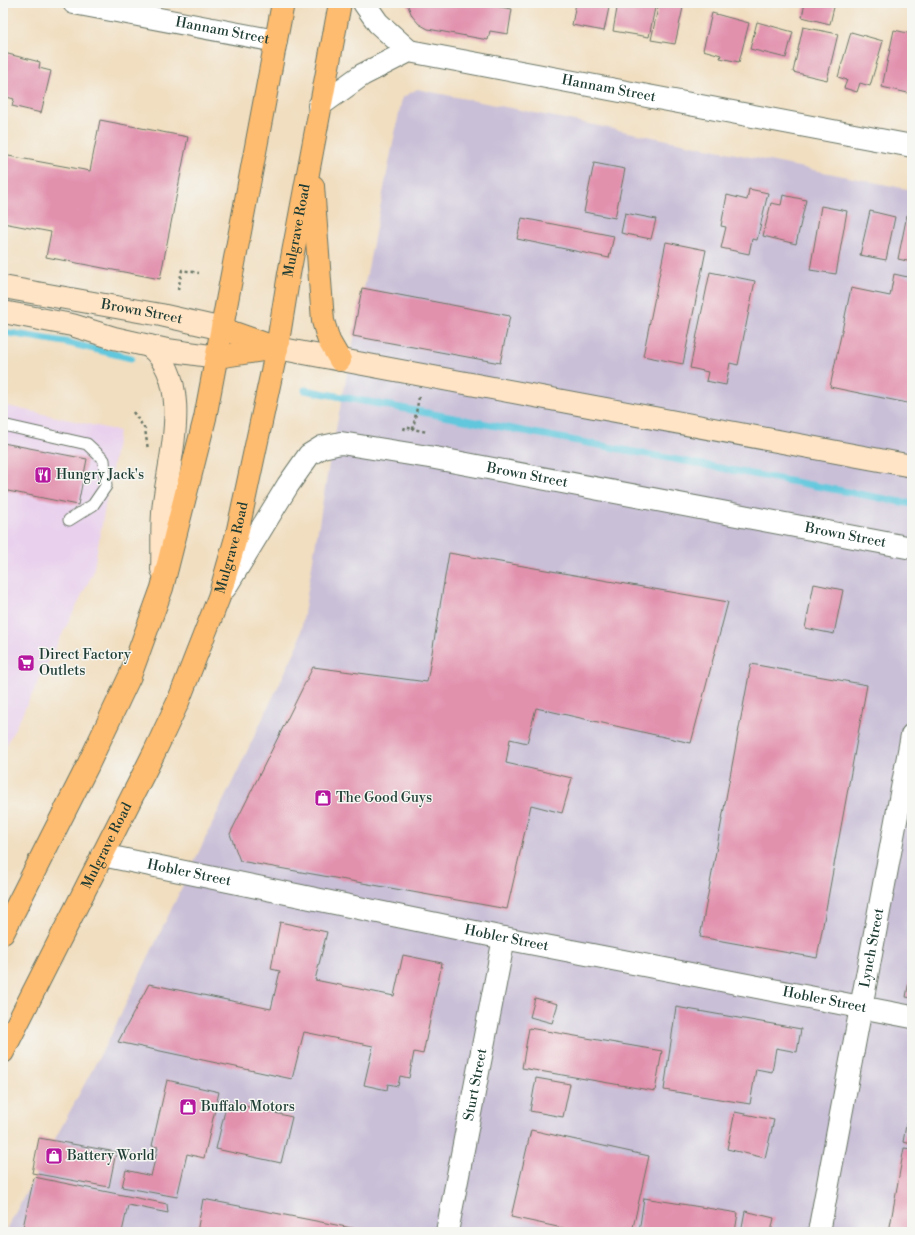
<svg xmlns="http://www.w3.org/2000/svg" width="915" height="1235" viewBox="0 0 915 1235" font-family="'Libre Bodoni',serif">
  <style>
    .built { fill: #e9d1ed }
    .industrial { fill: #c9bfd7 }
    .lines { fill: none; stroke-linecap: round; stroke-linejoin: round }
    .stream { stroke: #61c7dd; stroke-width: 7 }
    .building { fill: #e291ad }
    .lane-casing { stroke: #687565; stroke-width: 13 }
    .street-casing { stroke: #687565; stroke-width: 24 }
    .secondary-casing { stroke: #687565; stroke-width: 24 }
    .primary-casing { stroke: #687565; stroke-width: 24 }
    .path { stroke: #687565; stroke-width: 2.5; stroke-dasharray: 3 3; stroke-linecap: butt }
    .lane { stroke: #fff; stroke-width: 11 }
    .street { stroke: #fff; stroke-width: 22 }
    .secondary { stroke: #ffe4c6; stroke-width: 22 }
    .primary { stroke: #febc70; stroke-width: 22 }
    .labels { text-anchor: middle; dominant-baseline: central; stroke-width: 3; stroke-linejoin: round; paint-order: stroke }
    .street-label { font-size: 14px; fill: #1f3d34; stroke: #f6f6f2 }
    .poi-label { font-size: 14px; fill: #1f3d34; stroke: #f6f6f2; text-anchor: start }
  </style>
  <rect width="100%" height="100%" fill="#f6f6f2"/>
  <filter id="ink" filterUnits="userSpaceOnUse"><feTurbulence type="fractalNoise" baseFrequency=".025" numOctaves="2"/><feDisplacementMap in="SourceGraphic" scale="8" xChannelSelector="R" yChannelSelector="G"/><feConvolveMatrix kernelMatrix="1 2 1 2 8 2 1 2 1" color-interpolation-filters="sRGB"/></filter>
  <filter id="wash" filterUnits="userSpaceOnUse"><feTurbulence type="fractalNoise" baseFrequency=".012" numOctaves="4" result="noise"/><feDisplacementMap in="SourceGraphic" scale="16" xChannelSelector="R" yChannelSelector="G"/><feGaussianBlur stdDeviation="0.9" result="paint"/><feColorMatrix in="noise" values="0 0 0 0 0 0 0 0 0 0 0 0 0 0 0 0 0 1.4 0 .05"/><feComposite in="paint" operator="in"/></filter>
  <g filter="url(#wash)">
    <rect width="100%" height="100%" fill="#f1dec0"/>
    <path class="built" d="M3 405 119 431 93 573 3 752Z"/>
    <path class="industrial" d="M417 89 912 190V1232H5L112 1033 299 643 329 464 402 98Z"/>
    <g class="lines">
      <path class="stream" d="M3 332 65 342 131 358
        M305 390 912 504"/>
    </g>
    <g id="blocks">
      <path class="building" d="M407 3H494V6L512 9 508 34 490 31 488 40 428 29 419 24 412 16Z
        M576 3H610L604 31 572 25Z
        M618 3H656L649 37 613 31Z
        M659 3H684L675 44 651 40Z
        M805 3H835L830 24 802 17Z
        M712 13 749 23 739 62 720 58 721 55 703 50Z
        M757 22 793 32 786 58 750 49Z
        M803 27 838 34 827 80 793 72Z
        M894 30 912 34V94L882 87Z
        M851 32 883 41 870 86 860 83 857 92 844 88 847 80 838 77Z
        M4 53 40 62 39 68 51 71 41 113 12 106 14 99 3 96Z
        M100 120 188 137 160 279 46 257 51 232 3 223V155L90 171Z
        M594 163 625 169 615 218 584 212Z
        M749 189 768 193 757 240 752 239 749 254 721 248 726 227 721 226 727 195 747 200Z
        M783 195 806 200 796 244 763 236 771 203 781 205Z
        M821 206 847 211 836 274 810 270Z
        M870 211 895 217 886 260 860 255Z
        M625 213 656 219 651 239 621 233Z
        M907 215 912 216V262L898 259Z
        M522 218 614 236 609 258 517 239Z
        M666 242 706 250 683 364 643 356Z
        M710 272 755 281 738 365 730 363 726 385 706 381 708 372 690 368Z
        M894 274 912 278V404L830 387 851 288 890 296Z
        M362 288 510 316 500 363 353 336Z
        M3 443 87 459 78 505 3 490Z
        M449 553 728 602 691 743 536 708 527 743 510 739 506 763 572 778 562 813 531 805 507 909 240 861 230 834 313 667 427 682Z
        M814 584 843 590 834 634 805 628Z
        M751 664 867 685 817 958 700 937Z
        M280 922 327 932 315 980 394 996 403 955 442 963 423 1054 414 1052 409 1078 400 1076 398 1086 388 1084 387 1090 364 1085 373 1046 304 1032 292 1079 118 1042 149 984 271 1009 280 971 271 969Z
        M911 971H912V998L906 997Z
        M535 998 558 1004 552 1023 530 1017Z
        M676 1007 801 1029 797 1052 776 1048 772 1072 756 1069 750 1104 664 1090Z
        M529 1028 662 1051 655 1091 522 1068Z
        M536 1078 570 1084 563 1117 530 1111Z
        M167 1080 219 1092 204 1158 187 1154 177 1197 122 1187 126 1170 151 1176 158 1147 152 1146Z
        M911 1098H912V1144L903 1142Z
        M227 1102 292 1117 281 1163 216 1149Z
        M735 1112 774 1120 765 1158 727 1149Z
        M531 1130 649 1156 632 1232H581L511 1217Z
        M39 1138 116 1152 109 1187 32 1173Z
        M904 1148 912 1149V1232H889Z
        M34 1177 167 1204 168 1213 128 1205 122 1232H22Z
        M644 1198 738 1213 735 1232H639Z
        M203 1199 367 1231V1232H197Z
        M745 1211 774 1218 771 1232H741Z"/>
    </g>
  </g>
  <g filter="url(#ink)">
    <use href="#blocks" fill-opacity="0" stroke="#687565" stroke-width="1"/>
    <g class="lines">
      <g class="lane-casing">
        <path id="lane" d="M3 425 87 444 104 460 106 486 93 505 69 520"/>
      </g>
      <g class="street-casing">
        <g id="street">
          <path id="s1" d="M74 3 276 41"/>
          <path d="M364 3 378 23 409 51"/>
          <path id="s2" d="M319 106 362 75 409 51 912 146"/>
          <path id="s3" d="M225 588 288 485 309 455 322 447 341 443 435 458 912 548"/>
          <path id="s4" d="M102 855 504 938 912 1017"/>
          <path id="s5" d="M447 1232 504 938"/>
          <path id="s6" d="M819 1232 912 735"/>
        </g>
      </g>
      <g class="secondary-casing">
        <g id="secondary">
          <path id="s7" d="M3 287 161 315 223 329"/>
          <path d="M3 312 72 325 114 338 167 350 217 357"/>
          <path d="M149 346C193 380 170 455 164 502 161 524 163 548 162 570"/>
          <path d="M277 348 912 466"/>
        </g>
      </g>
      <g class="primary-casing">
        <g id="primary">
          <path d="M313 186 323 321 329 341 340 360"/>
          <path d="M223 329 274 347"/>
          <path d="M217 357 277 348"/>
          <path d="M3 933 88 765 130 676 162 588 205 418 283 3"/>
          <path id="s8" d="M3 1052 154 753 178 702 219 597 237 534 277 348 289 274 340 3"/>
        </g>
      </g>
      <path class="path" d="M178 290 182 270 199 273
        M419 397 413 429 427 432
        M133 412 145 429 148 450
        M404 430 405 427 413 429"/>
      <use href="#lane" class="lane"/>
      <use href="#street" class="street"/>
      <use href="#secondary" class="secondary"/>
      <use href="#primary" class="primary"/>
    </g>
  </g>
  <defs>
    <g id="restaurant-square" transform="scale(0.9)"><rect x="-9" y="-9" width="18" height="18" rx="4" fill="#b5179e" stroke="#f6f6f2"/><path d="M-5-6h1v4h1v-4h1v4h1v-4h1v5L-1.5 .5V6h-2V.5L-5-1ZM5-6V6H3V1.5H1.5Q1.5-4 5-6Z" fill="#fff"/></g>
    <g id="supermarket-square" transform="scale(0.9)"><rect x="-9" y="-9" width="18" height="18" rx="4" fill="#b5179e" stroke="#f6f6f2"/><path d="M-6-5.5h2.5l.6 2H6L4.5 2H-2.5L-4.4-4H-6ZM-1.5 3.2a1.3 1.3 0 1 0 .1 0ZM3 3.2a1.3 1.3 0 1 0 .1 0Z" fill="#fff"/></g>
    <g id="shop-square" transform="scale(0.9)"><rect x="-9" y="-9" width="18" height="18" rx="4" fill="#b5179e" stroke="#f6f6f2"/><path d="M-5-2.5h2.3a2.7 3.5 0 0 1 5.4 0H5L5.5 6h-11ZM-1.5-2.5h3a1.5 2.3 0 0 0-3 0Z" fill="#fff"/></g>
  </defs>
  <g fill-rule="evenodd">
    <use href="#restaurant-square" x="43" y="475"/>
    <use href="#supermarket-square" x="26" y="663"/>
    <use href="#shop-square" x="323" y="798"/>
    <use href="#shop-square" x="188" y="1107"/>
    <use href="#shop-square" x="54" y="1156"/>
  </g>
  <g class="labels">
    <g class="street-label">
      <text stroke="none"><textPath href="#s1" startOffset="151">Hannam Street</textPath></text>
      <text stroke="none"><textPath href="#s2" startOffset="309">Hannam Street</textPath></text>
      <text stroke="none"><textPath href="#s8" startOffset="879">Mulgrave Road</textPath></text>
      <text stroke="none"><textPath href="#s7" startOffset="141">Brown Street</textPath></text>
      <text stroke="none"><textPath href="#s3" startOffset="381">Brown Street</textPath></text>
      <text stroke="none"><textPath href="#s3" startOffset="705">Brown Street</textPath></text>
      <text stroke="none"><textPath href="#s8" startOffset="555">Mulgrave Road</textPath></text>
      <text stroke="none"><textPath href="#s8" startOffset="231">Mulgrave Road</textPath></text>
      <text stroke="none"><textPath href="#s4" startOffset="89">Hobler Street</textPath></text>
      <text stroke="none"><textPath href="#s4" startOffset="413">Hobler Street</textPath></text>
      <text stroke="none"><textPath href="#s6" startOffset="289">Lynch Street</textPath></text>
      <text stroke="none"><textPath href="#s4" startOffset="737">Hobler Street</textPath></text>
      <text stroke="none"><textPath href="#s5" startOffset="150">Sturt Street</textPath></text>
    </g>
    <g class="poi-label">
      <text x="56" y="475">Hungry Jack's</text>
      <text x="39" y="655">Direct Factory<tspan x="39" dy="16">Outlets</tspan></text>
      <text x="336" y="798">The Good Guys</text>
      <text x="201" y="1107">Buffalo Motors</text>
      <text x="67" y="1156">Battery World</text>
    </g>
  </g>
  <rect width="915" height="1235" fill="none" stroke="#f6f6f2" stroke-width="16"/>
</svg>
